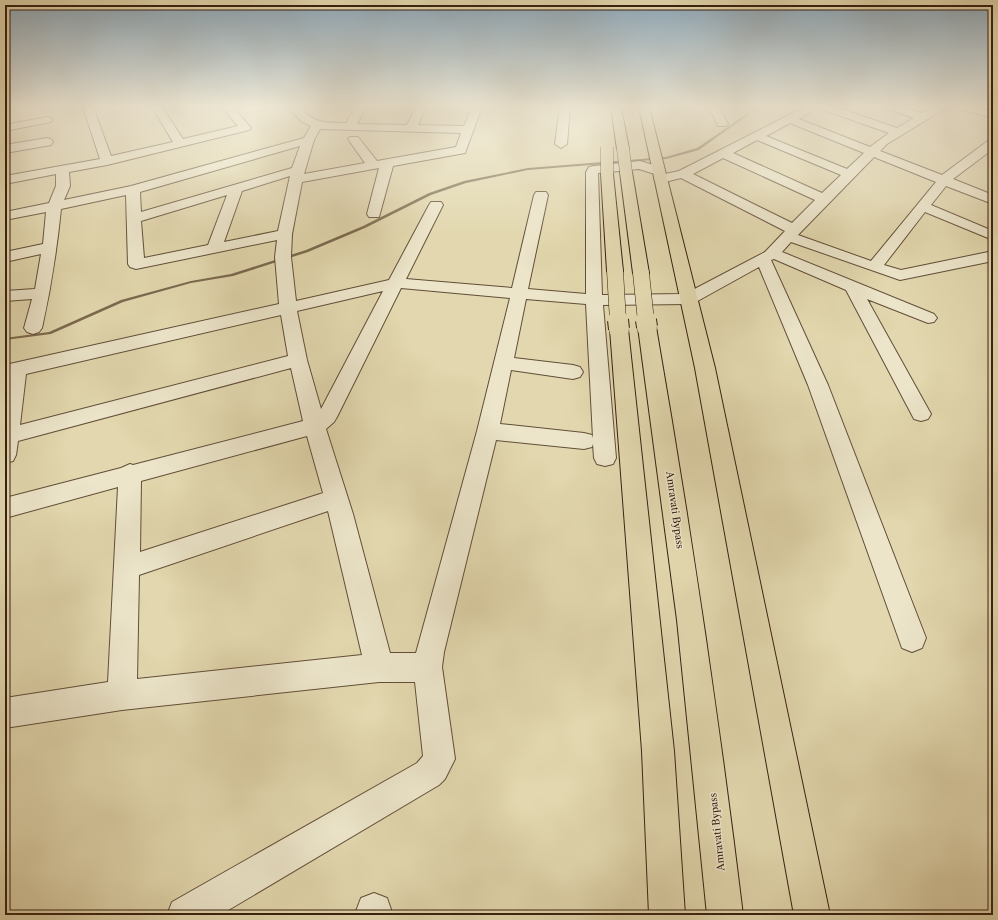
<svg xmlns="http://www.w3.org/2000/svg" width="998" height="920" viewBox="0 0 998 920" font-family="'Libre Caslon Text',serif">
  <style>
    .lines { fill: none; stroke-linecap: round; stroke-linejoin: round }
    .stream { fill: #7b694e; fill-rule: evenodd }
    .minor-casing { stroke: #624e38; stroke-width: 2 }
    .major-casing { stroke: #382010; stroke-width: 2 }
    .highway-casing { stroke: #382010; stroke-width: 2 }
    .minor { fill: #ece5ca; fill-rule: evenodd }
    .major { fill: #e2d7ae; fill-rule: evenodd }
    .highway { fill: #e2d7ae; fill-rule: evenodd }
    .highway-bridge-far2-casing { stroke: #382010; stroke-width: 13; stroke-linecap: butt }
    .highway-bridge-far1-casing { stroke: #382010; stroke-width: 17; stroke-linecap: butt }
    .highway-bridge-casing { stroke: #382010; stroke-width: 22; stroke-linecap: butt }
    .highway-bridge-far2 { stroke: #e2d7ae; stroke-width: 12 }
    .highway-bridge-far1 { stroke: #e2d7ae; stroke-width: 16 }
    .highway-bridge { stroke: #e2d7ae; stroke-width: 20 }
    .labels { text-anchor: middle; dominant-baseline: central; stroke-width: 3; stroke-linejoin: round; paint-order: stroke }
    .street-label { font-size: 10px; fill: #382010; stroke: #ece5ca }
  </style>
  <rect width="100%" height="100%" fill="#e2d7ae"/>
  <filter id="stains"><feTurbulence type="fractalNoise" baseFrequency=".005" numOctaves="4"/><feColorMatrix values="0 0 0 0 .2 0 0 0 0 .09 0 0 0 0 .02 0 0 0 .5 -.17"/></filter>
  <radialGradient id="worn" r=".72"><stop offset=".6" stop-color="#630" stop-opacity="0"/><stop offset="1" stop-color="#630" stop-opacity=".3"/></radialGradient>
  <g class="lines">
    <path class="stream" d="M757 107H759L699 150 666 159 528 170 466 183 431 195 365 228 308 252 233 276 191 283 123 302 51 334 5 340V338L49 332 121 300 191 281 231 274 306 250 363 226 429 193 464 181 528 168 666 157 697 148Z"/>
    <g class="minor-casing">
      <path id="minor" d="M5 107H18L17 109 5 111Z
        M83 107H93L111 156 173 142 152 107H162L183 139 238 126 222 107H233L251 128 249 130 107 165 69 172 70 186 64 200 131 186 304 138 311 126 302 122 288 107H299C315 123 323 123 346 123L356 107H366L357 124 407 125 416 107H426L418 125 464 126 472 107H482L465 153 393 166 379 217H369L367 214 379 168 302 182 292 234 291 257 296 301 389 280 429 205 431 202H441L443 205 406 279 512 288 534 195 536 192H546L548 195 528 289 586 294V172L589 167 594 166 640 161 663 168 664 171 658 175 639 169 598 173 602 295 685 294 765 252 785 231 681 178 661 183 656 182 654 179 656 176 679 171 805 107H818L799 119 870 147 889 133 821 109 820 107H835L897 128 914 118 888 109 887 107H902L922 113 933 107H945L944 109 887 144 880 151 942 175 989 140 993 139V149L953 179 993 195V204L946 186 931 205 993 231V240L925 212 884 265 901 270 993 251V261L900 280 791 242 782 252 934 314 937 318 934 322 928 323 867 299 931 414 928 419 921 421 914 419 846 290 774 259 771 260 828 385 926 638 922 648 912 652 902 648 808 385 759 267 694 303 688 304 603 305 616 458 613 464 605 466 597 464 594 458 593 444 592 447 584 449 496 440 444 652 442 667 455 759 445 779 439 785 220 915H167L172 902 417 763 423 756 415 682H379L122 710 5 728V698L108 682 118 487 5 518V498L121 468 130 464 133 465 303 421 291 368 18 441 16 455 13 461 5 463V365L279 304 275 257 277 240 136 269 130 267 128 264 126 195 61 209C57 249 51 288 42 328L39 332 33 334 27 332 24 328 32 299 5 301V291L35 289 41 254 5 262V252L43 244 46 212 5 220V212L49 203 56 186V174L5 184V176L100 159ZM790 123 864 153 847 169 766 136ZM320 129 461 133 456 147 377 161 358 137H350L348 139 365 163 304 174 314 140ZM757 140 841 175 822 193 733 153ZM300 146 292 168 141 212 140 192ZM874 157 936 182 871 261 798 235ZM723 158 815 200 792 223 693 174ZM290 176 278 231 224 242 242 191ZM227 195 208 245 144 258 141 221ZM401 288 510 298 477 431 416 653H390L353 514 326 429 334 422 337 417ZM383 291 321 409 307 360 297 311ZM526 299 586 304 593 438 592 435 584 433 500 424 511 370 573 379 580 377 583 372 580 367 573 365 514 358ZM281 315 288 356 20 425 26 374ZM307 436 323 493 140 552 141 481ZM328 511 362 655 137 679 139 575Z
        M560 107H570L567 144 561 148 555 144Z
        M709 107H719L728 124 726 126H718Z
        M959 107H975L993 112V118L960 109Z
        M47 117 51 118 53 120 51 122 5 131V125Z
        M47 138 51 139 53 142 51 145 5 153V145Z
        M374 893 387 898 393 915H357L356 911 361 898Z"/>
    </g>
    <g class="major-casing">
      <path id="major" d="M639 107H649L715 368 830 915H794L695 368Z"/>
    </g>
    <g class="highway-casing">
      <path id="highway" d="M611 107H621L629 149 627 152 623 153 617 149Z
        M626 168 632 172 649 273 647 276 641 278 635 276 633 273 620 172Z
        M607 170 613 174 623 271 621 274 615 276 609 274 607 271 601 174Z
        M647 321 653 323 656 327C690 522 719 718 743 915H707L677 620 638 327 641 323Z
        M619 323 625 325 628 329 674 751 685 915H649L642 751 610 329 613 325Z"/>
    </g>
    <use href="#minor" class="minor"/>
    <use href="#major" class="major"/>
    <use href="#highway" class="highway"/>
    <g class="highway-bridge-far2-casing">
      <path id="highway-bridge-far2" d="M607 147V174
        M623 149 626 172"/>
    </g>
    <g class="highway-bridge-far1-casing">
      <path id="highway-bridge-far1" d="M615 271 618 321
        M641 273 646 321"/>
    </g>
    <g class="highway-bridge-casing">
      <path id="highway-bridge" d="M618 320 619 329
        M646 320 647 327"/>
    </g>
    <use href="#highway-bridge-far2" class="highway-bridge-far2"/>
    <use href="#highway-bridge-far1" class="highway-bridge-far1"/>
    <use href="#highway-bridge" class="highway-bridge"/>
  </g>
  <linearGradient id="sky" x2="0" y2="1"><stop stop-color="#8ea9bb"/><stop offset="0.45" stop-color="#f2eddb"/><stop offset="1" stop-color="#f2eddb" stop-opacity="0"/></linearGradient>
  <rect width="998" height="236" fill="url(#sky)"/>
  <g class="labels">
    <g class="street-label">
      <text transform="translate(675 510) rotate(82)">Amravati Bypass</text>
      <text transform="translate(717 832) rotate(-96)">Amravati Bypass</text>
    </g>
  </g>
  <rect width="998" height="920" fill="none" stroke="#e2d7ae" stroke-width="20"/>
  <rect x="6" y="6" width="986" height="908" fill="none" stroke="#382010" stroke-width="2"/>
  <rect x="10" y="10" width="978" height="900" fill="none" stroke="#382010"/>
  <rect width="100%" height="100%" filter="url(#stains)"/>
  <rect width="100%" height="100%" fill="url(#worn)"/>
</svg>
